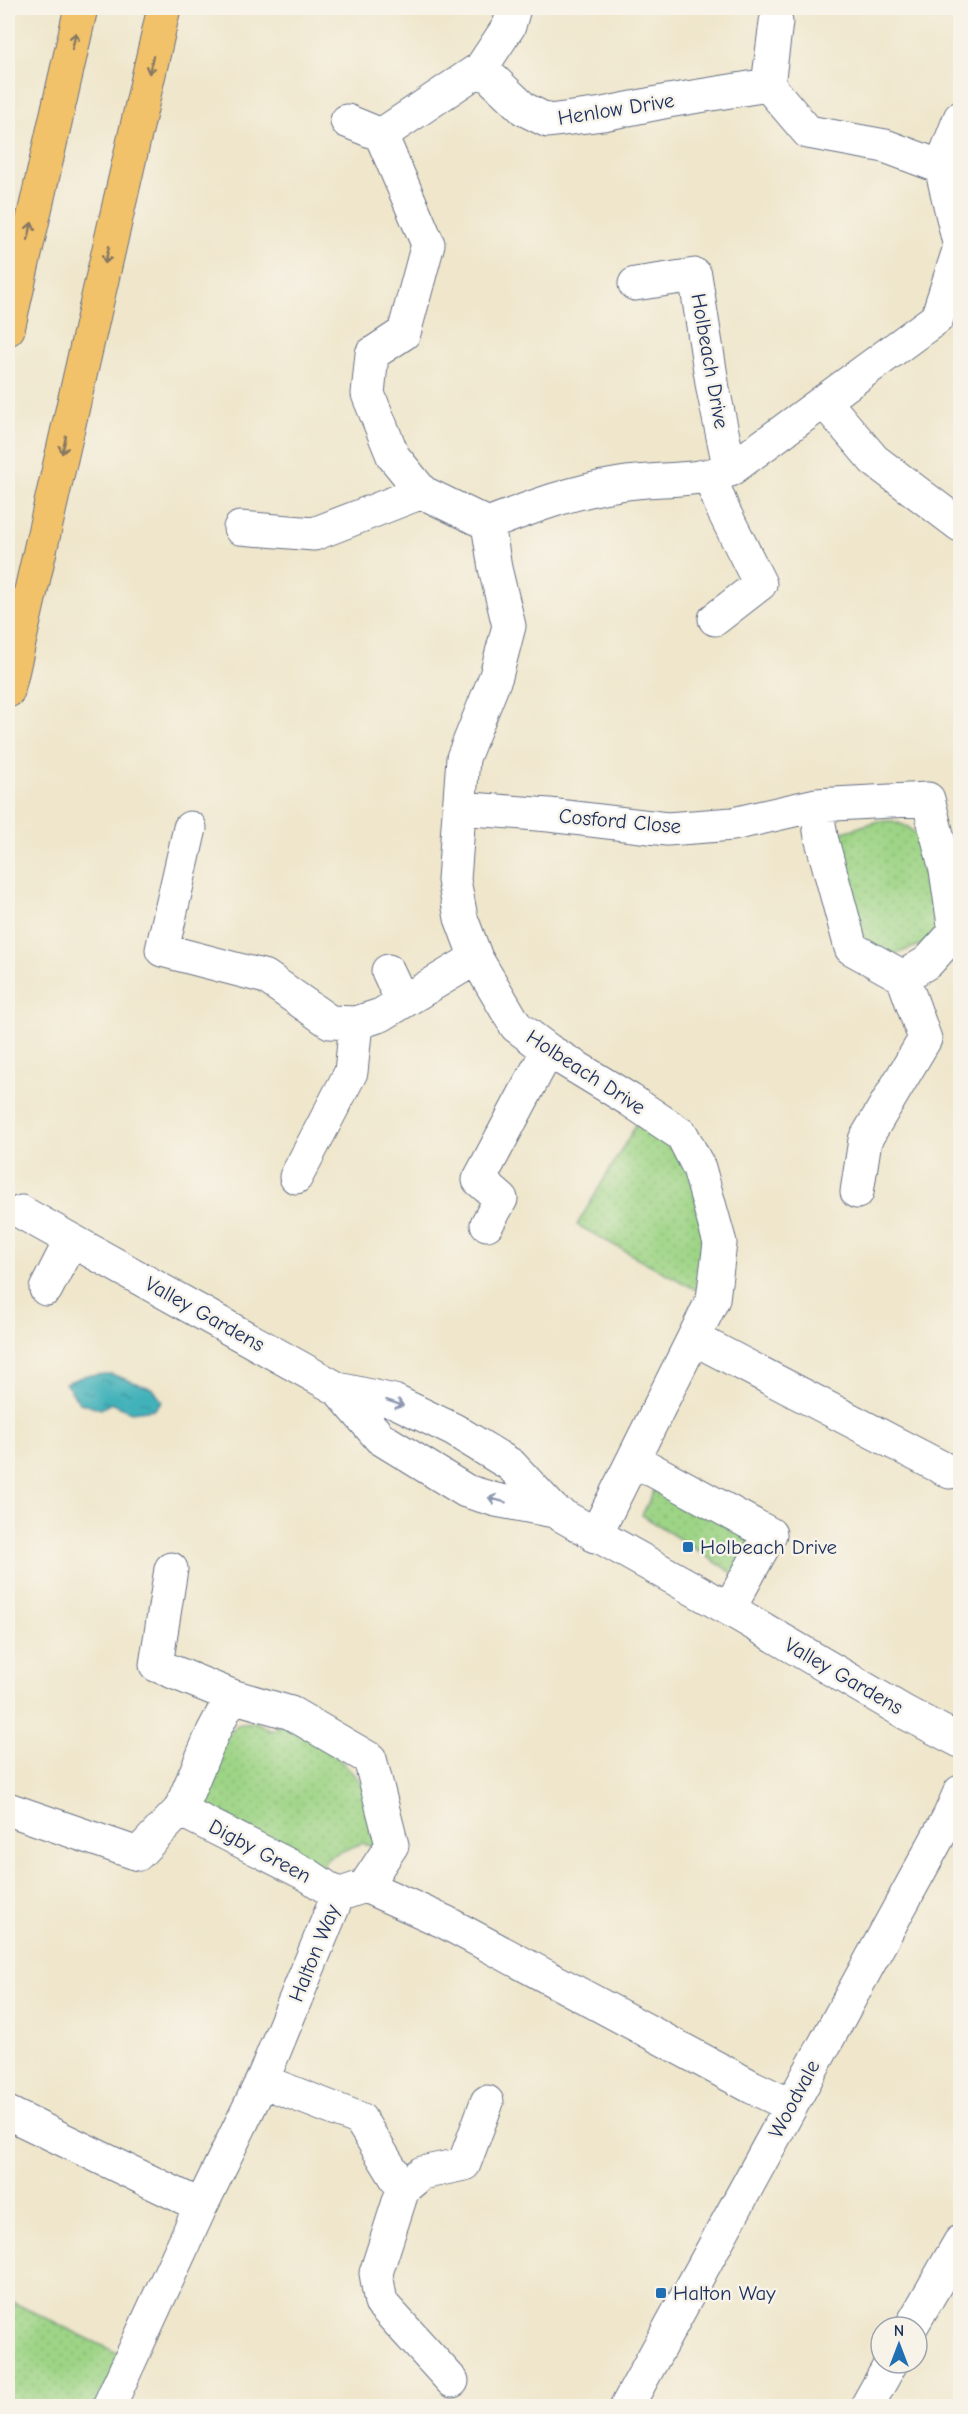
<svg xmlns="http://www.w3.org/2000/svg" width="968" height="2414" viewBox="0 0 968 2414" font-family="'Comic Neue',sans-serif">
  <style>
    .grass { fill: url(#grass-dots); stroke: #5c8272; stroke-width: 1.5 }
    .water { fill: url(#water-ripples); stroke: #2e708c; stroke-width: 1.5 }
    .lines { fill: none; stroke-linecap: round; stroke-linejoin: round }
    .street-casing { stroke: #656f84; stroke-width: 35 }
    .highway-casing { stroke: #656f84; stroke-width: 35 }
    .street { stroke: #fff; stroke-width: 33 }
    .highway { stroke: #f2c26a; stroke-width: 33 }
    .oneway { stroke: #867864 }
    .oneway2 { stroke: #8d97ae }
    .poi-dot { fill: #1f6fb2; stroke: #f7f3e8; stroke-width: 2 }
    .labels { text-anchor: middle; dominant-baseline: central; stroke-width: 5; stroke-linejoin: round; paint-order: stroke }
    .street-label { font-size: 21px; fill: #1b2f5e; stroke: #f7f3e8 }
    .poi-label { font-size: 21px; fill: #1b2f5e; stroke: #f7f3e8; text-anchor: start }
  </style>
  <defs>
    <pattern id="grass-dots" width="8" height="8" patternUnits="userSpaceOnUse" patternTransform="scale(1.5)"><rect width="8" height="8" fill="#9dd485"/><path d="M2 2h.1M6 6h.1" fill="none" stroke="#87b675" stroke-width="1.8" stroke-linecap="round"/></pattern>
    <pattern id="water-ripples" width="26" height="14" patternUnits="userSpaceOnUse" patternTransform="scale(1.5)"><rect width="26" height="14" fill="#42b2ba"/><path d="M2 4q2-2 4 0t4 0M15 11q2-2 4 0t4 0" fill="none" stroke="#36919a"/></pattern>
  </defs>
  <rect width="100%" height="100%" fill="#f7f3e8"/>
  <filter id="ink" filterUnits="userSpaceOnUse"><feTurbulence type="fractalNoise" baseFrequency=".0167" numOctaves="2"/><feDisplacementMap in="SourceGraphic" scale="12" xChannelSelector="R" yChannelSelector="G"/><feConvolveMatrix kernelMatrix="1 2 1 2 8 2 1 2 1" color-interpolation-filters="sRGB"/></filter>
  <filter id="wash" filterUnits="userSpaceOnUse"><feTurbulence type="fractalNoise" baseFrequency=".008" numOctaves="4" result="noise"/><feDisplacementMap in="SourceGraphic" scale="24" xChannelSelector="R" yChannelSelector="G"/><feGaussianBlur stdDeviation="1.35" result="paint"/><feColorMatrix in="noise" values="0 0 0 0 0 0 0 0 0 0 0 0 0 0 0 0 0 1.4 0 .05"/><feComposite in="paint" operator="in"/></filter>
  <g filter="url(#wash)">
    <rect width="100%" height="100%" fill="#efe6cb"/>
    <path class="grass" d="M878 821H893L908 827 926 845 942 912 935 932 923 944 869 963 828 837Z
      M645 1110 699 1168 713 1299 577 1225Z
      M662 1475 762 1530 737 1576 642 1515Z
      M256 1722 271 1731 284 1723 332 1752 363 1784 379 1839 375 1848 362 1843 328 1857 320 1871 198 1805 214 1753 237 1725Z
      M8 2300 132 2360 109 2406H8Z"/>
    <path class="water" d="M111 1374 153 1389 162 1401 155 1409 131 1412 111 1403 101 1409 80 1403 65 1383 87 1375Z"/>
  </g>
  <g filter="url(#ink)">
    <g class="lines">
      <g class="street-casing">
        <path id="street" d="M481 68 509 26 514 8
          M768 85 776 22
          M347 121 381 135
          M635 284 695 275 713 389 730 470
          M824 401 874 460 960 525
          M710 477 723 510 760 584 715 619
          M488 524 422 492 393 456 368 394 372 354 404 333 428 244 381 135 481 68 524 109 548 121 603 114 668 101 768 85 808 132 885 146 941 167
          M240 528 314 534 422 492
          M816 805 821 837 851 948 903 977
          M459 808 549 815 667 829 733 824 816 805 928 799 946 870 955 932 928 962 903 977 925 1039 865 1140 857 1192
          M190 828 162 950 266 977 330 1022 356 1023 381 1015 476 958
          M388 971 402 1001
          M296 1177 351 1072 356 1023
          M21 1212 338 1389 394 1401 454 1430 511 1465 554 1511 729 1609 906 1713 960 1741
          M487 1224 501 1199 479 1180 548 1050
          M46 1289 71 1240
          M695 1339 950 1472
          M338 1389 380 1438 466 1491 496 1500 554 1511
          M634 1460 770 1534 729 1609
          M595 1536 713 1299 720 1243 699 1168 682 1135 630 1100 548 1050 516 1026 476 958 461 918 454 880 463 758 496 676 509 626 495 568 488 524C532 507 574 491 620 484 657 478 694 482 730 470L937 318 960 247 941 167 960 118
          M171 1569 156 1665 232 1696
          M8 1809 138 1854 180 1810
          M338 1895 308 1875 180 1810 213 1732 232 1696 291 1713 370 1759 392 1845 365 1886
          M262 2081 360 2119 403 2189
          M8 2113 201 2206
          M911 2327 960 2242
          M452 2381 381 2303 376 2273 403 2189 422 2173 464 2164 487 2102
          M109 2406 201 2206 262 2081 338 1895 365 1886 445 1922 752 2087 790 2105
          M627 2406 949 1817 960 1792
          M867 2406 891 2363"/>
      </g>
      <g class="highway-casing">
        <path id="highway" d="M8 329 81 8
          M8 691 164 8"/>
      </g>
      <use href="#street" class="street"/>
      <use href="#highway" class="highway"/>
    </g>
    <defs><path id="oneway-shaft" d="M-6 0H5M1.5-3L5.5 0L1.5 3" fill="none" stroke-width="1.6" stroke-linecap="round" stroke-linejoin="round" transform="scale(1.5)"/></defs>
    <g class="oneway">
      <use href="#oneway-shaft" transform="translate(74 41) rotate(-77)"/>
      <use href="#oneway-shaft" transform="translate(151 65) rotate(103)"/>
      <use href="#oneway-shaft" transform="translate(30 231) rotate(-77)"/>
      <use href="#oneway-shaft" transform="translate(107 255) rotate(103)"/>
      <use href="#oneway-shaft" transform="translate(64 445) rotate(103)"/>
    </g>
    <g class="oneway2">
      <use href="#oneway-shaft" transform="translate(395 1403) rotate(19)"/>
      <use href="#oneway-shaft" transform="translate(497 1500) rotate(-165)"/>
    </g>
  </g>
  <g class="poi-dot">
    <rect x="682" y="1541" width="12" height="12" rx="3"/>
    <rect x="655" y="2287" width="12" height="12" rx="3"/>
  </g>
  <g class="labels">
    <g class="street-label">
      <text transform="translate(616 109) rotate(-9)">Henlow Drive</text>
      <text transform="translate(710 361) rotate(80)">Holbeach Drive</text>
      <text transform="translate(620 821) rotate(5)">Cosford Close</text>
      <text transform="translate(586 1072) rotate(33)">Holbeach Drive</text>
      <text transform="translate(205 1314) rotate(29)">Valley Gardens</text>
      <text transform="translate(844 1676) rotate(30)">Valley Gardens</text>
      <text transform="translate(260 1851) rotate(28)">Digby Green</text>
      <text transform="translate(314 1953) rotate(-68)">Halton Way</text>
      <text transform="translate(794 2099) rotate(-62)">Woodvale</text>
    </g>
    <g class="poi-label">
      <text x="700" y="1547">Holbeach Drive</text>
      <text x="673" y="2293">Halton Way</text>
    </g>
  </g>
  <rect width="968" height="2414" fill="none" stroke="#f7f3e8" stroke-width="30"/>
  <g transform="translate(899 2345)"><circle r="28" fill="#f7f3e8" stroke="#9fa5b1" stroke-width="1.5"/>
  <path d="M0-4.5L10 22L0 15L-10 22Z" fill="#1f6fb2"/>
  <text y="-9" font-size="16" font-weight="bold" text-anchor="middle" fill="#1b2f5e">N</text>
  </g>
</svg>
